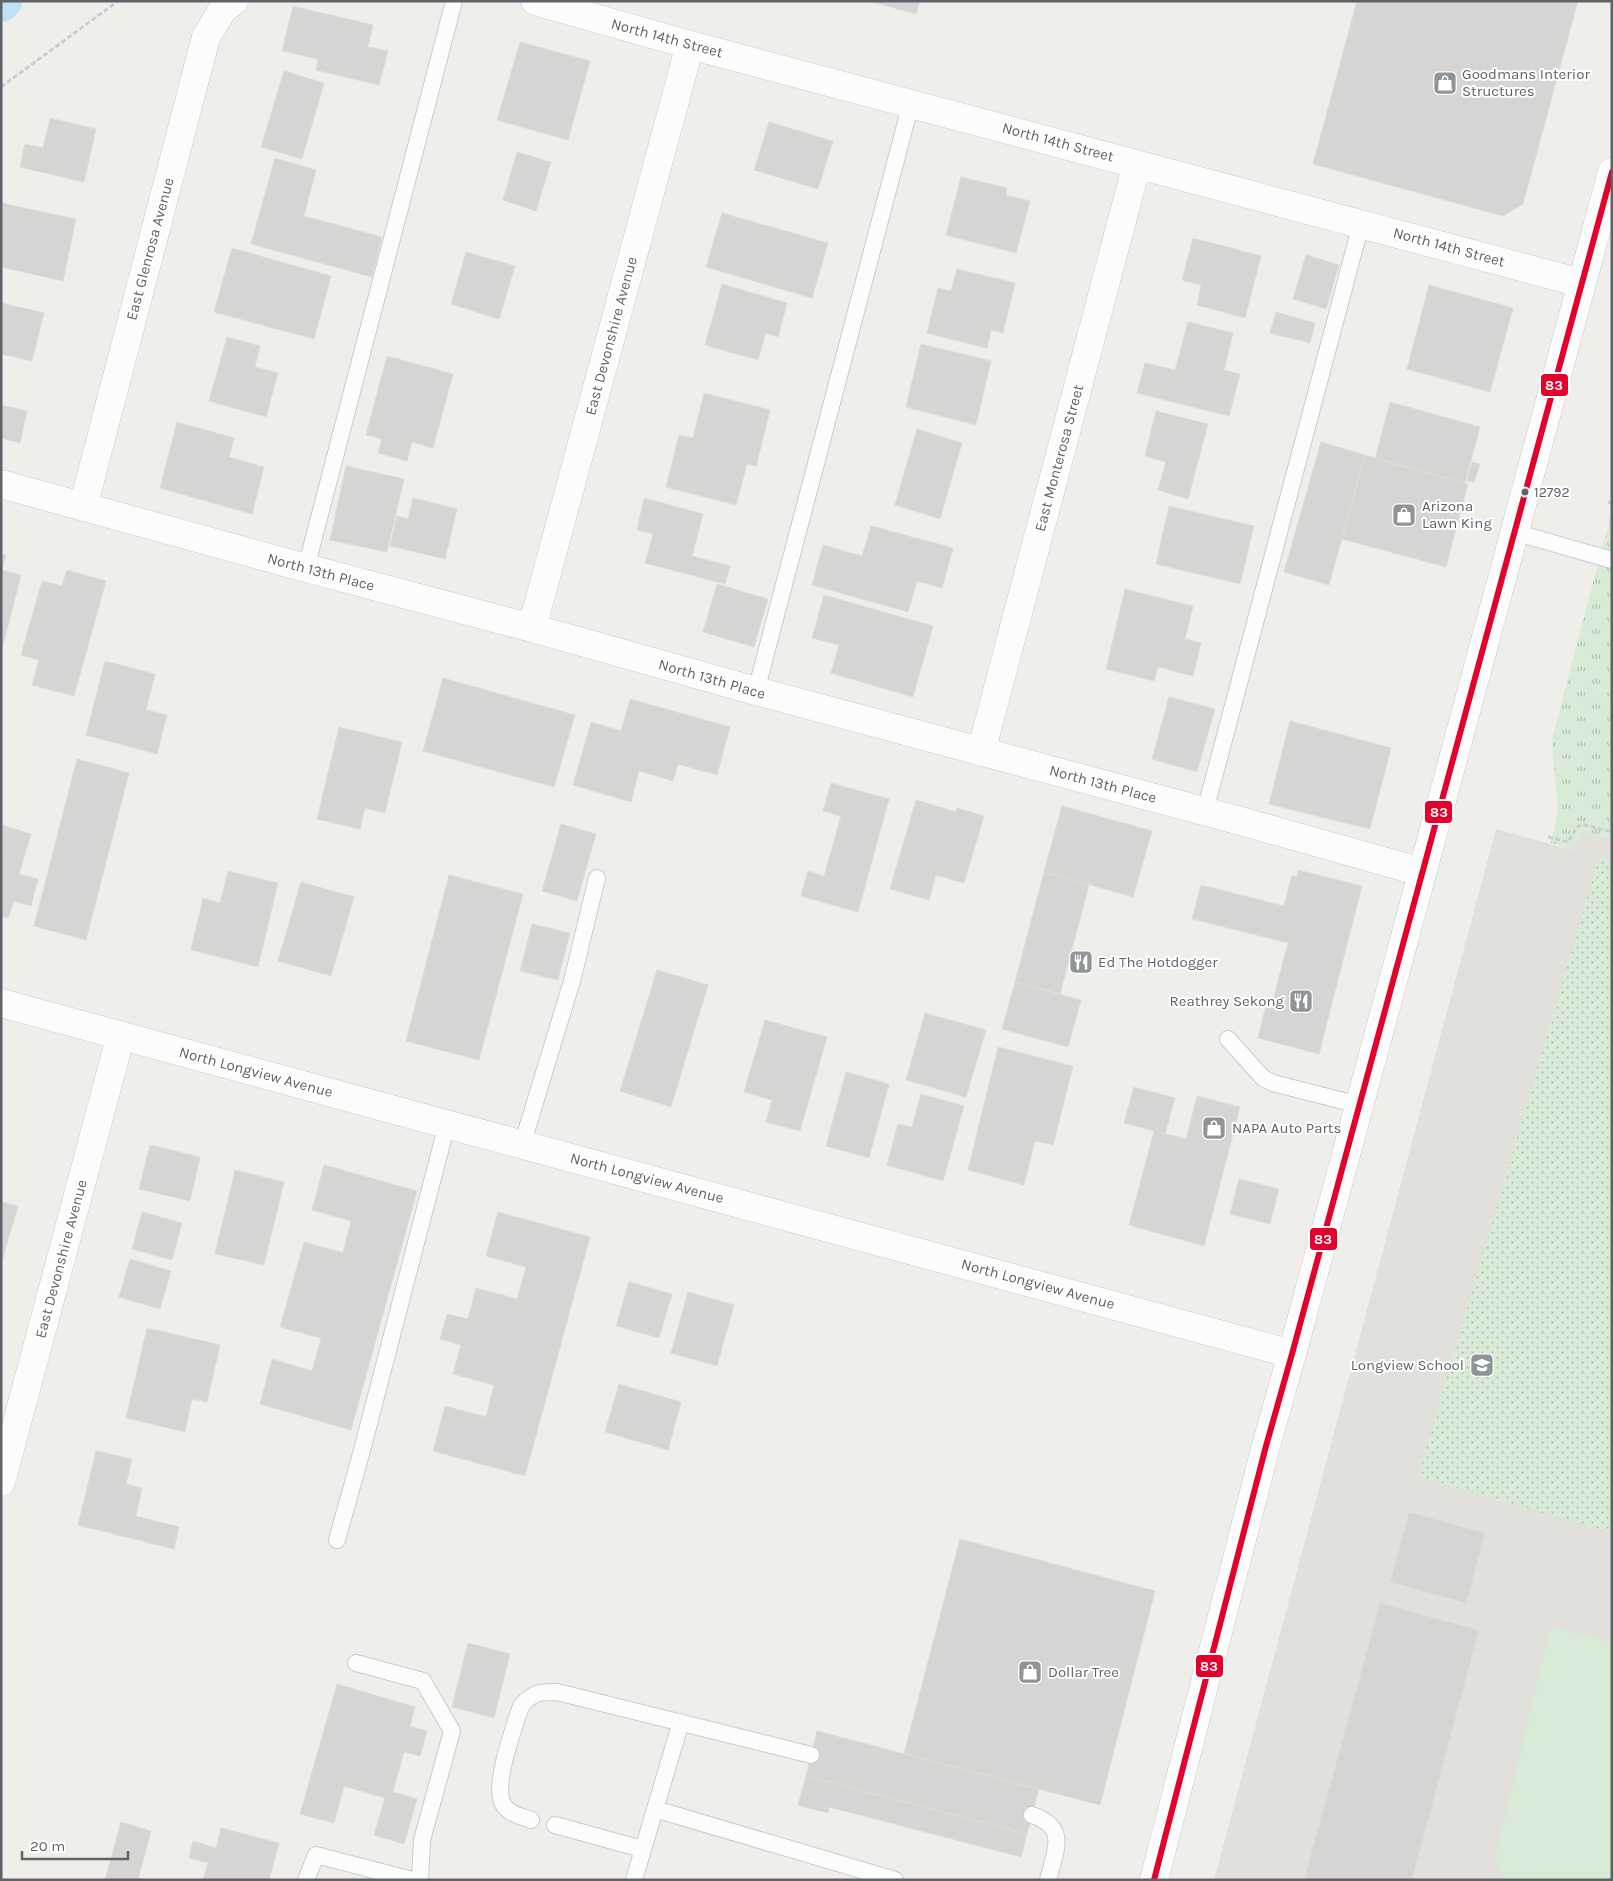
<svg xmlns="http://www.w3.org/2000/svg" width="1613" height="1881" viewBox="0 0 1613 1881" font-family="Karla,sans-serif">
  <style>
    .education { fill: #e2e0da }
    .grass { fill: url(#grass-dots) }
    .park { fill: url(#park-tufts) }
    .garden { fill: #d8ebd6 }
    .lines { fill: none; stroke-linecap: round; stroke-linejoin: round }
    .canal { stroke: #bfe0f9; stroke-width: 38 }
    .building { fill: #d6d5d3; stroke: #deddd9 }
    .lane-casing { stroke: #cbcccc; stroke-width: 18 }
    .street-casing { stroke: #cbcccc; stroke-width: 29 }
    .secondary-casing { stroke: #cacacb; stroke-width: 29 }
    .path { stroke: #cacfcc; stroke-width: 3; stroke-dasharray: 5 2.5; stroke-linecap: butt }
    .lane { stroke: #fdfcfc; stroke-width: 16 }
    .street { stroke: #fdfcfc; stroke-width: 28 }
    .secondary { stroke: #fdfcfc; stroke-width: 28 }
    .bus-1-casing { stroke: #fff; stroke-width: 10 }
    .bus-1 { stroke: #e4002b; stroke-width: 6 }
    .bus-dot { fill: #5f6368; stroke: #fff; stroke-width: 2 }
    .labels { text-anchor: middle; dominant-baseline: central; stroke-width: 4; stroke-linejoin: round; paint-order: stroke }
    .bus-label { font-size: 14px; fill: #5f6368; stroke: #fff; text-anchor: start }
    .street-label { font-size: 15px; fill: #5f6368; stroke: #fff }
    .poi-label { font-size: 15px; fill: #5f6368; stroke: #fff; text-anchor: start }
    .line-badge { stroke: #fff; stroke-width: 2 }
    .badge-label { font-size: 14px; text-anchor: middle; font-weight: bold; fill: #fff }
  </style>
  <defs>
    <pattern id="grass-dots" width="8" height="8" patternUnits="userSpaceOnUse" patternTransform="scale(1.25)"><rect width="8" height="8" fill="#d8ebd6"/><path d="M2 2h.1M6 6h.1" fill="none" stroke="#b2c2b1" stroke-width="1.8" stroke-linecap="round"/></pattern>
    <pattern id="park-tufts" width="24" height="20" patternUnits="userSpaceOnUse" patternTransform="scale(1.25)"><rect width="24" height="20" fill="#d8ebd6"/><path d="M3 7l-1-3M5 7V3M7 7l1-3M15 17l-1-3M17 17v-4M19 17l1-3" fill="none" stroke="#b2c2b1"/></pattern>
  </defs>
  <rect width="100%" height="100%" fill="#efeeea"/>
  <path class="education" d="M1496 829 1571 850 1583 832 1612 839V1880H1214Z"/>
  <path class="grass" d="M1599 857 1612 861V1533L1418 1476Z"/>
  <path class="park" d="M1612 510V839L1583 832 1572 850 1551 843 1558 809 1552 745 1553 735Z"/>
  <path class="garden" d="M1551 1627 1612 1642V1880H1505L1495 1857Z"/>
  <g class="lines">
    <path class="canal" d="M1 3 3 1"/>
  </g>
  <path class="building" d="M869 1H920L916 14Z
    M1357 1H1578L1523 204 1503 216 1313 164Z
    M293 6 373 25 368 47 388 51 379 85 316 70 318 59 282 51Z
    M520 42 590 61 568 140 497 120Z
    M284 71 324 83 302 159 261 147Z
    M50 118 96 129 84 182 20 167 25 144 43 148Z
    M769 122 833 141 818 189 754 170Z
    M517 152 551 162 536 211 503 200Z
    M275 158 316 170 304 216 382 237 372 277 251 244Z
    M961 177 1007 188 1006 195 1030 201 1016 253 946 235Z
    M1 203 76 219 63 281 1 267Z
    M722 213 828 243 812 298 706 267Z
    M1193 238 1261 256 1245 318 1197 305 1201 285 1182 280Z
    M232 248 331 276 314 339 214 312Z
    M466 252 515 266 499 319 451 304Z
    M1306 255 1339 265 1326 309 1293 299Z
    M957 269 1015 283 1003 333 991 330 987 348 927 333 938 288 951 291Z
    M722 284 787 303 778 337 766 333 758 360 705 345Z
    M1429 285 1513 308 1490 392 1407 369Z
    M1 303 44 313 32 361 1 354Z
    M1276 312 1315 323 1310 343 1270 333Z
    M1188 322 1233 333 1224 370 1240 374 1229 416 1137 393 1145 363 1175 370Z
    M227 337 260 346 255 367 278 373 266 417 209 401Z
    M921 344 991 361 976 425 906 407Z
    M387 356 453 374 433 448 412 442 407 461 378 453 382 439 366 435Z
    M704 393 770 410 756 466 747 464 736 505 666 487 679 435 693 438Z
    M1390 402 1480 427 1465 483 1375 459Z
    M1 405 27 411 20 443 1 438Z
    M1156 411 1208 424 1188 499 1158 490 1166 462 1145 456Z
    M177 422 234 438 229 457 264 467 252 514 160 488Z
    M917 429 962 443 940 519 895 505Z
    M1321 442 1365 455 1329 585 1284 572Z
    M1365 455 1468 484 1446 567 1342 539Z
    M1472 462 1480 464 1474 482 1467 481Z
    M346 466 404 479 387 552 330 540Z
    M413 498 457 509 445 559 390 546 397 516 408 519Z
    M644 498 703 514 692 556 730 566 725 584 645 563 653 534 637 530Z
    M1169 506 1254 526 1240 584 1156 564Z
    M871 526 953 548 942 588 917 581 908 612 812 585 823 545 862 556Z
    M1 554 6 555 2 570 21 575 2 649Z
    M67 570 106 581 74 696 32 685 39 660 21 655 42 581 62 586Z
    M717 584 768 599 754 647 703 632Z
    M1125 589 1193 606 1185 639 1201 643 1193 676 1158 667 1154 681 1106 669Z
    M824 595 933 626 913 697 831 673 839 645 812 638Z
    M105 661 155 674 146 710 167 715 157 754 86 735Z
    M443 678 575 715 554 787 423 751Z
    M1169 697 1215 709 1197 772 1152 759Z
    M630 699 730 727 717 775 678 764 673 781 639 771 631 802 573 785 591 722 621 731Z
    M1290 721 1391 748 1370 829 1269 804Z
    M339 727 402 742 385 813 365 808 360 829 317 819Z
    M77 759 129 773 86 940 34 926Z
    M831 783 889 799 858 912 801 896 808 871 824 876 841 816 823 811Z
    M916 800 956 812 957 808 984 816 964 883 936 875 929 900 890 889Z
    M1062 806 1152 831 1133 897 1044 872Z
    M561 824 596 834 577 901 542 891Z
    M2 825 31 834 19 874 38 879 31 906 14 901 8 918 1 916Z
    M1298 870 1362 886 1319 1054 1258 1038 1266 1006 1271 1007 1288 943 1192 919 1201 885 1284 906 1292 875 1297 877Z
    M228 871 278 883 258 967 191 950 203 898 220 903Z
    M1044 872 1089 885 1060 994 1015 982Z
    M449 875 523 894 479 1060 406 1041Z
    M301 882 354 897 331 976 278 961Z
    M532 924 570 933 558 980 520 971Z
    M657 970 708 985 671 1107 620 1091Z
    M1015 982 1081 1000 1068 1047 1002 1029Z
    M925 1013 986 1030 966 1097 906 1080Z
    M765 1020 827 1037 800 1131 766 1122 772 1100 744 1092Z
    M998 1047 1073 1066 1053 1145 1035 1141 1024 1185 968 1170Z
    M846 1072 889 1084 869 1158 826 1146Z
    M1134 1087 1175 1098 1165 1134 1124 1123Z
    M921 1094 964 1106 943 1181 887 1165 898 1124 912 1127Z
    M1197 1096 1240 1107 1204 1246 1129 1225 1154 1131 1186 1139Z
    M150 1145 200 1157 190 1201 139 1189Z
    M324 1165 417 1191 351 1430 260 1404 272 1359 312 1371 321 1338 280 1327 304 1242 343 1253 351 1221 312 1210Z
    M235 1170 284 1182 264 1265 215 1254Z
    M1239 1179 1279 1189 1270 1224 1230 1214Z
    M1 1202 18 1206 1 1264Z
    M142 1212 182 1223 172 1260 132 1249Z
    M498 1212 590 1237 525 1476 433 1451 445 1406 486 1417 494 1385 453 1374 461 1345 440 1339 447 1314 468 1319 476 1288 517 1299 526 1267 486 1256Z
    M130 1259 171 1271 160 1309 119 1297Z
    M629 1282 672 1294 659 1338 616 1326Z
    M688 1292 734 1305 717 1366 671 1353Z
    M147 1328 220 1345 207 1402 192 1399 185 1432 126 1418Z
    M619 1384 681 1402 668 1450 605 1432Z
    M96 1451 132 1459 126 1484 142 1488 136 1516 179 1527 174 1549 78 1525Z
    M1409 1512 1485 1533 1466 1603 1390 1582Z
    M960 1539 1155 1591 1100 1805 904 1754Z
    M1380 1603 1479 1630 1412 1880H1304Z
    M468 1643 510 1654 494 1718 452 1707Z
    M337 1684 415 1707 410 1726 427 1731 420 1756 404 1752 393 1792 417 1799 404 1844 374 1835 385 1798 344 1786 334 1823 300 1814Z
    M817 1731 1039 1789 1027 1834 806 1776Z
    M806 1776 1027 1834 1021 1857 829 1807 828 1813 798 1805Z
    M121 1822 151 1831 138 1880H105Z
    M221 1828 279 1843 269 1880H203L208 1863 189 1858 193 1841 216 1848Z"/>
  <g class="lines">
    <g class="lane-casing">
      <path id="lane" d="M1514 532 1612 560
        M306 568 454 1
        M756 691 911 103
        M1205 811 1361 224
        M1228 1039 1263 1078 1273 1083 1359 1105
        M522 1145 572 981 597 878
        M337 1540 361 1454 447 1124
        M356 1663 423 1681 452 1731 422 1840 420 1880
        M655 1809 681 1722
        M1032 1815C1069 1827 1055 1852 1048 1880
        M531 1820C521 1816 507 1814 502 1802 494 1781 514 1728 521 1706 533 1692 540 1692 557 1692L811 1755
        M555 1825 642 1849
        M306 1880 316 1855 412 1880
        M634 1880 655 1809 895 1880"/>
    </g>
    <g class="street-casing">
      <path id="street" d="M535 1 690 45 1581 283
        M1 484 306 568 532 628 756 691 1237 820 1422 872
        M83 507 206 37 223 9 234 1
        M532 628 690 45
        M981 752 1137 164
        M1 1003 1292 1354
        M1 1482 121 1035"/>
    </g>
    <g class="secondary-casing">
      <path id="secondary" d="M1154 1880 1266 1446 1292 1354 1612 172"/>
    </g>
    <path class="path" d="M1 87 118 1
      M1608 502 1612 503
      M1548 837 1568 842 1578 826 1585 825 1612 832"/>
    <use href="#lane" class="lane"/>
    <use href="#street" class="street"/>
    <use href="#secondary" class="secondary"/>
    <g class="bus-1-casing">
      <path id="bus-1" d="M1154 1880 1266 1446 1292 1354 1612 172"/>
    </g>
    <use href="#bus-1" class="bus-1"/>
  </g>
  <defs>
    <g id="shop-square" transform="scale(1.25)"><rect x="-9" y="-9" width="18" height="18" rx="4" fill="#919496" stroke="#fff"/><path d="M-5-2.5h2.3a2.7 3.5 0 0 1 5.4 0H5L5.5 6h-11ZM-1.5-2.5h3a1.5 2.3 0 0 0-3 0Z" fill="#fff"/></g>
    <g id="restaurant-square" transform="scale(1.25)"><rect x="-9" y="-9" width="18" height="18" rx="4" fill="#919496" stroke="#fff"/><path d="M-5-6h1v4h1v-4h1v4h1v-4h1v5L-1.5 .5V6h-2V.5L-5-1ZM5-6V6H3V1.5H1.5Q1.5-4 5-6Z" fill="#fff"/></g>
    <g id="school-square" transform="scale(1.25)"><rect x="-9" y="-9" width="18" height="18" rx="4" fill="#919496" stroke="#fff"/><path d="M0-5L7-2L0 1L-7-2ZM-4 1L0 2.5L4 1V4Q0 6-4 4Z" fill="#fff"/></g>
  </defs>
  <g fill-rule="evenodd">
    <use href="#shop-square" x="1445" y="83"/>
    <use href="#shop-square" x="1404" y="515"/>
    <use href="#restaurant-square" x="1081" y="962"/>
    <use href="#restaurant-square" x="1301" y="1001"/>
    <use href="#shop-square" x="1214" y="1128"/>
    <use href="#school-square" x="1482" y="1365"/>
    <use href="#shop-square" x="1030" y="1672"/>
  </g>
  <circle class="bus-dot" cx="1525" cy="492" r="4.5"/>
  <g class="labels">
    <g class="bus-label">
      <text x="1534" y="492">12792</text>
    </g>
    <g class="street-label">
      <text transform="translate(667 38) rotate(15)">North 14th Street</text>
      <text transform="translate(1058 142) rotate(15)">North 14th Street</text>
      <text transform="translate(1449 247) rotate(15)">North 14th Street</text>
      <text transform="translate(150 249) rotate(-75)">East Glenrosa Avenue</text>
      <text transform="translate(611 336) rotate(-75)">East Devonshire Avenue</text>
      <text transform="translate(1059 458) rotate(-75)">East Monterosa Street</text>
      <text transform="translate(321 572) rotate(15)">North 13th Place</text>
      <text transform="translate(712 679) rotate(16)">North 13th Place</text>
      <text transform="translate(1103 784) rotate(15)">North 13th Place</text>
      <text transform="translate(256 1072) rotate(15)">North Longview Avenue</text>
      <text transform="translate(647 1178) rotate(15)">North Longview Avenue</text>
      <text transform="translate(61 1259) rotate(-75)">East Devonshire Avenue</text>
      <text transform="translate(1038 1284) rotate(15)">North Longview Avenue</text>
    </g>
    <g class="poi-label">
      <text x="1462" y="74">Goodmans Interior<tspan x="1462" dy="17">Structures</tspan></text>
      <text x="1422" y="506">Arizona<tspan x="1422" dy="17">Lawn King</tspan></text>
      <text x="1098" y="962">Ed The Hotdogger</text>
      <text x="1284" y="1001" text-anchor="end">Reathrey Sekong</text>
      <text x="1232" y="1128">NAPA Auto Parts</text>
      <text x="1464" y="1365" text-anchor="end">Longview School</text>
      <text x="1048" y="1672">Dollar Tree</text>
    </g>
  </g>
  <g class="line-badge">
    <rect x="1540" y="373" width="29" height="24" rx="5" fill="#e4002b"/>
    <rect x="1424" y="800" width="29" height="24" rx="5" fill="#e4002b"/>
    <rect x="1309" y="1227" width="29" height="24" rx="5" fill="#e4002b"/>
    <rect x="1195" y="1654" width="29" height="24" rx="5" fill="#e4002b"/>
  </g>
  <g class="badge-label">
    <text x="1554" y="390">83</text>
    <text x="1439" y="817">83</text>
    <text x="1323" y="1244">83</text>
    <text x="1209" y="1671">83</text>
  </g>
  <rect width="1613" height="1881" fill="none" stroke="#5f6368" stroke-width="5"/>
  <path d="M22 1851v8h106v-8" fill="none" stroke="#5f6368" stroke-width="2.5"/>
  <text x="30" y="1851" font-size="15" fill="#5f6368" stroke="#ffffff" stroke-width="4" paint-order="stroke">20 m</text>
</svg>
